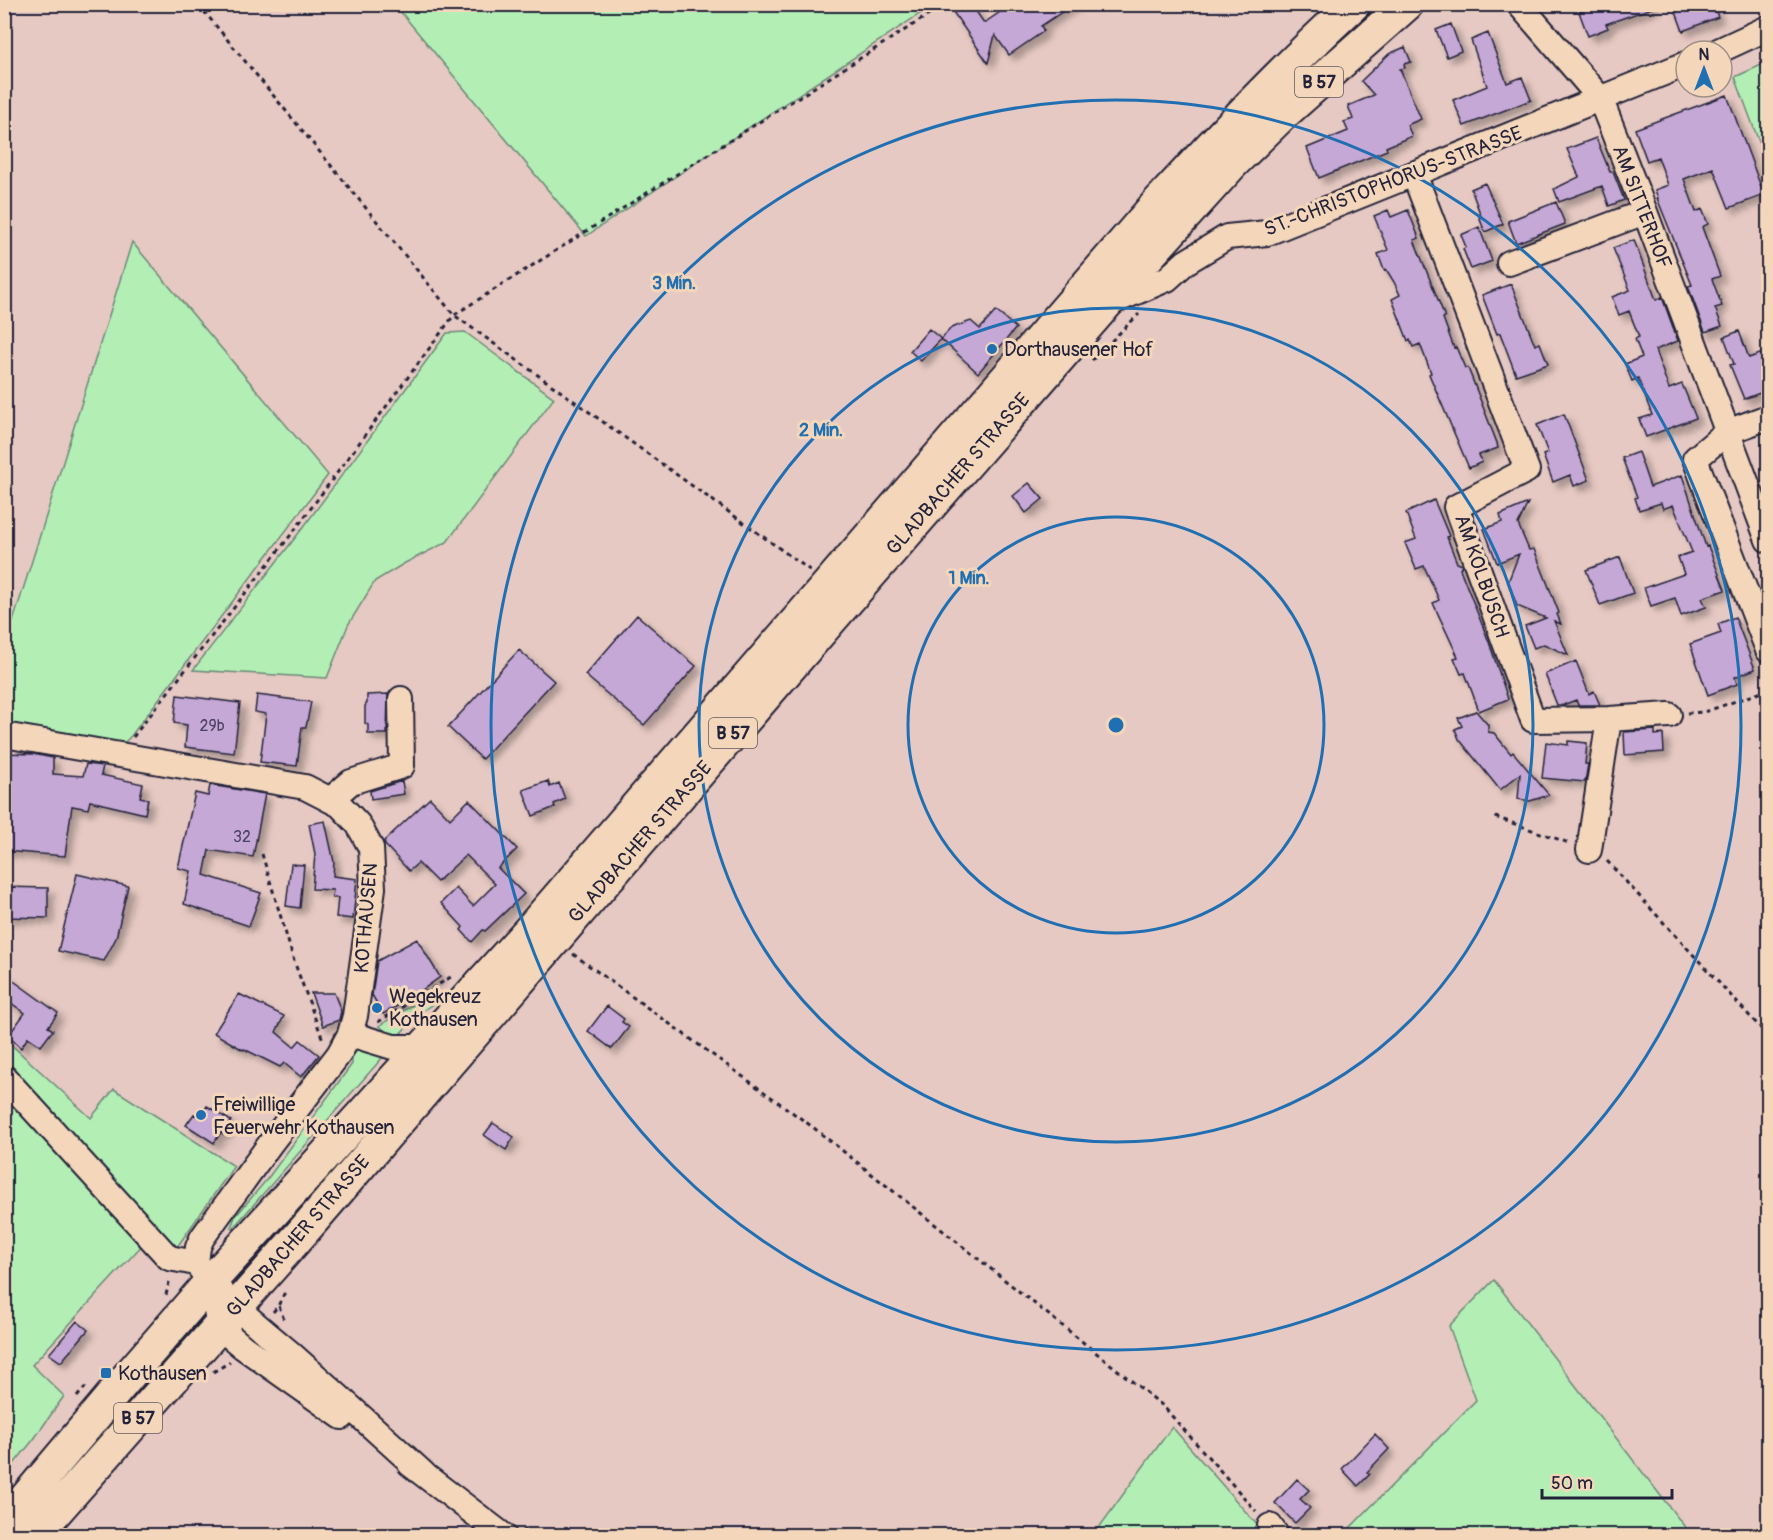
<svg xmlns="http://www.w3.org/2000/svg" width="1773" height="1540" viewBox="0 0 1773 1540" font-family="Pangolin,sans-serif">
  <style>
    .green { fill: #b3efb5; stroke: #6a8878; stroke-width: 1.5 }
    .building { fill: #c5a8d5; stroke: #22223b; stroke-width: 1.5; filter: url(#shadow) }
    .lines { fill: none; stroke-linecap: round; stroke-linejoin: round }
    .minor-casing { stroke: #22223b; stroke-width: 28 }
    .major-casing { stroke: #22223b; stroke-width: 36 }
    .path { stroke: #22223b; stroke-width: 3; stroke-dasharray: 4.5 4.5; stroke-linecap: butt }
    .minor { stroke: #f4d7ba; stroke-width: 24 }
    .major { stroke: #f4d7ba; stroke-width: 32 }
    .ring { fill: none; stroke: #1f6fb2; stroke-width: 3 }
    .poi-dot { fill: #1f6fb2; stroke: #f4d7ba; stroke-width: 2 }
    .labels { text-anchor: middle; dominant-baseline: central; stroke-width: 6; stroke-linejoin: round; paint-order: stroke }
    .number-label { font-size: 16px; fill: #4b4462 }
    .shield { fill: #f4d7ba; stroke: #615861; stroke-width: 1.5 }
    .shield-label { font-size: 18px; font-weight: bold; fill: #22223b }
    .street-label { font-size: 20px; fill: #22223b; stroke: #f4d7ba }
    .poi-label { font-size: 20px; fill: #22223b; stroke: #f4d7ba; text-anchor: start }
    .centre { fill: #1f6fb2; stroke: #f4d7ba; stroke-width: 3 }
    .ring-label { font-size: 18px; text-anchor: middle; font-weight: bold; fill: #1f6fb2; stroke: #f4d7ba; stroke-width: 6; stroke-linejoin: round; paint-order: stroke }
  </style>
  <defs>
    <filter id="shadow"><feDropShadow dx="5.5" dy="5.5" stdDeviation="3" flood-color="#0004"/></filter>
  </defs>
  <rect width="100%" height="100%" fill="#e6c9c2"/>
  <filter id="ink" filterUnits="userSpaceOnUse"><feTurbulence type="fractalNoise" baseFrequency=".0167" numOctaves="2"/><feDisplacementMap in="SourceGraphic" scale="12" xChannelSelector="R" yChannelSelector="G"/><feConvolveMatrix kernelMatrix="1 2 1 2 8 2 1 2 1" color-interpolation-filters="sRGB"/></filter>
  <g filter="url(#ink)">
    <path class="green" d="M395 5H933L586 236Z
      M1768 62V166L1735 77Z
      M132 242 328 475 131 736 125 742 114 748 5 727V647Z
      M465 332 554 398 447 542 405 563 375 581 348 625 327 678 193 670 305 525 447 333Z
      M433 992 437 1001 418 1014 400 1034 392 1035 379 1026Z
      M4 1038 91 1118 114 1089 234 1166 165 1264 145 1242 32 1365 64 1396 34 1439 5 1475Z
      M372 1050 383 1057 233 1228 231 1227 235 1217 268 1178 352 1064V1056L357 1051Z
      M1494 1280 1691 1535H1343L1476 1400 1449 1326Z
      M1172 1427 1258 1526 1268 1536H1093Z"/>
    <path class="building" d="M958 4H971L984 23 1012 4H1074L1041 26 1044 31 1009 55 995 35 988 63 951 9Z
      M1589 4H1654L1655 7 1606 24 1608 28 1588 36 1579 12 1590 8Z
      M1673 4H1713L1718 17 1683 31Z
      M1451 24 1461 51 1447 57 1436 30Z
      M1488 33 1507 83 1522 77 1531 100 1464 126 1453 100 1487 86 1471 40Z
      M1405 47 1411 62 1404 64 1405 68 1400 69 1421 119 1407 125 1412 136 1386 147 1387 150 1319 178 1307 148 1348 131 1344 122 1353 119 1348 106 1374 95 1361 81 1389 54Z
      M1727 95 1764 195 1729 208 1713 168 1684 179 1696 212 1702 209 1708 224 1702 227 1720 276 1712 279 1722 306 1715 308 1722 326 1705 332 1688 286 1692 285 1657 198H1658L1655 190 1668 185 1658 157 1647 161 1635 129Z
      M1596 138 1610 172H1613L1624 200 1609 206 1602 186 1559 202 1554 189 1579 177 1567 149Z
      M1485 183 1503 224 1485 232 1479 217 1481 216 1471 189Z
      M1556 202 1565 224 1516 243 1508 221Z
      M1388 210 1391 217 1408 210 1419 238 1414 240 1445 317 1443 318 1454 348 1456 347 1465 368H1468L1497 443 1498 448 1479 455 1482 462 1469 468 1429 374 1431 373 1420 344 1413 347 1410 340 1408 341 1392 299 1400 295 1394 282 1386 269 1384 270 1378 254 1388 250 1374 216Z
      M1479 227 1492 261 1471 269 1463 249 1466 247 1461 235Z
      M1634 240 1656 300 1662 297 1678 341 1655 350 1669 389 1682 384 1696 418 1646 437 1639 419 1652 415 1638 378 1632 381 1625 364 1642 357 1635 339 1639 337 1629 311 1619 315 1612 297 1630 290 1613 248Z
      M1511 284 1535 345 1540 343 1548 364 1516 375 1500 333 1497 334 1482 295Z
      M996 311 1016 328 978 373 941 339 951 328 971 321 980 329Z
      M929 329 941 339 921 361 910 351Z
      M1739 331 1749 358 1768 351V390L1744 399 1730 365 1734 364 1724 337Z
      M1564 414 1589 480 1574 486 1570 475 1553 482 1543 455 1548 453 1537 425Z
      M1638 452 1650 487 1682 475 1706 547 1708 546 1725 590 1702 598 1706 607 1681 616 1675 598 1651 606 1644 588 1684 574 1678 557 1692 552 1673 505 1663 509 1661 503 1639 510 1635 498 1637 497 1622 458Z
      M1029 483 1043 499 1026 513 1013 496Z
      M1434 500 1449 536 1447 537 1457 563 1462 565 1460 569 1489 642 1508 699 1479 711 1465 673 1461 674 1454 658 1458 657 1433 603 1439 600 1424 566 1416 569 1405 543 1416 539 1406 513Z
      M1528 503 1518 524 1529 550 1534 549 1559 613 1557 614 1561 624 1554 621 1568 655 1544 644 1534 648 1525 626 1546 618 1517 606 1508 582 1519 554 1497 563 1484 529 1502 522 1500 515Z
      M1620 557 1633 593 1600 605 1586 570Z
      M637 615 696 666 644 725 585 675Z
      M1735 617 1755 669 1735 677 1737 684 1708 695 1690 644 1721 633 1718 624Z
      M519 650 554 681 482 759 448 727Z
      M1576 661 1589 694 1594 691 1600 705H1578L1576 700 1563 705H1557L1545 674Z
      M388 694 387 734H368V725L365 723V706L367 703V695Z
      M177 695 240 703 234 753 185 747 187 725 174 723Z
      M257 695 311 702 306 727H302L297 766 260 762 266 714 255 712Z
      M1476 711 1488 725V732L1494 733 1511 754 1513 752 1549 795 1530 801 1518 799 1520 774 1500 790 1459 739 1455 729 1462 726 1458 718Z
      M1655 730V735L1663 734 1664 752 1625 755 1624 732Z
      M1568 741 1587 743 1585 764H1588L1585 782 1542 778 1546 742 1568 745Z
      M4 753 33 754 53 758V774L83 776 86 764 103 766 101 775 143 784 140 797 148 799 145 814 90 801 88 809 72 806 65 856 4 851Z
      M402 781 404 794 371 799 370 791Z
      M548 781 550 787 559 783 565 799 554 804 555 807 533 816 523 790Z
      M210 785 265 794 253 857 209 850 204 875 261 893 249 926 184 904 191 871 178 868 195 793 208 796Z
      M430 798 450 819 469 800 517 849 498 868 524 894 485 931 483 930 472 942 461 930 463 927 441 903 456 888 473 906 495 884 466 855 437 882 418 863 409 871 385 845 384 841Z
      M325 821 334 862 333 876 357 879 353 919 336 917 338 898H332L333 890 312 889 315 854 309 824Z
      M291 864 304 865 300 908 286 906Z
      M77 874 128 886 116 938 104 961 58 951Z
      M4 887 48 888V918L4 917Z
      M417 939 440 977 411 998 383 1014 372 995 377 961Z
      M4 974 58 1013 48 1027 53 1030 41 1046 28 1037 21 1048 8 1036 25 1013 4 998Z
      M311 993H334L341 1011 339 1020 323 1026Z
      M239 994 284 1016 276 1032 294 1047 300 1040 319 1055 301 1077 284 1063 280 1067 244 1049 243 1050 214 1033Z
      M607 1006 624 1019 622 1022 629 1027 612 1049 588 1031Z
      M207 1106 231 1121 223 1134 221 1132 214 1143 186 1125 194 1114 200 1117Z
      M493 1123 514 1137 506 1150 484 1135Z
      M77 1321 88 1330 61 1362 49 1354Z
      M1375 1434 1389 1449 1367 1472 1370 1474 1358 1486 1342 1469Z
      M1297 1479 1309 1490 1300 1499 1310 1508 1295 1523 1275 1503Z"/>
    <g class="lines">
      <g class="minor-casing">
        <path id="minor" d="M1519 4 1600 98 1645 212 1768 540
          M1718 51 1768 28
          M1414 174 1527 470 1456 507 1533 720 1609 719 1669 715
          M1509 263 1645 212
          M1108 304 1167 279 1186 262 1227 237 1267 233 1686 64
          M1768 417 1727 432 1695 459 1768 650
          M4 735 305 787 340 805 358 824 371 848 373 888 355 1016 350 1034 339 1054 270 1144 202 1238 198 1247 196 1263C222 1298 257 1325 290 1353 335 1393 379 1433 424 1474
          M330 800 351 782 402 766 401 699
          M1589 850 1609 719
          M350 1034 393 1047H424
          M4 1077 169 1258 196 1263
          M216 1311 219 1327 243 1347 342 1417
          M410 1464 504 1536
          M1270 1526 1277 1536"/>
      </g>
      <g class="major-casing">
        <path id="major" d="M4 1524 131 1373 210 1282 535 924 1156 205C1220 136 1284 68 1354 4
          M34 1536 307 1227 834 616 1133 273 1233 163 1282 115 1407 4"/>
      </g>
      <path class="path" d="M198 4 454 315 811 571
        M1092 360 1139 314
        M1687 713 1704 712 1768 690
        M133 737 297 527 454 315 946 4
        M1495 817 1569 843
        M262 854 294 961 323 1040
        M1607 861 1768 1036
        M573 954 814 1128 1163 1406 1256 1511
        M378 1022 454 975
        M166 1295 170 1278
        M279 1306 284 1320
        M273 1312 278 1306 285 1292
        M213 1372 230 1362
        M77 1397 88 1384
        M523 1529 531 1536"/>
      <use href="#minor" class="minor"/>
      <use href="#major" class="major"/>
    </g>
  </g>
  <g class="ring">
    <circle cx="1116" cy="725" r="208"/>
    <circle cx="1116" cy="725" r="417"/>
    <circle cx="1116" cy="725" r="625"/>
  </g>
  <g class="poi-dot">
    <circle cx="992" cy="349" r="6"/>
    <circle cx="377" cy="1008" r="6"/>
    <circle cx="201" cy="1115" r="6"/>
    <rect x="100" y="1367" width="12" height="12" rx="3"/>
  </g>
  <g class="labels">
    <g class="number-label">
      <text x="212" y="726">29b</text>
      <text x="242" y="837">32</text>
    </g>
    <g class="shield">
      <rect x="1295" y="67" width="48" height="30" rx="4.5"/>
      <rect x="709" y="718" width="48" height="30" rx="4.5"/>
      <rect x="114" y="1403" width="48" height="30" rx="4.5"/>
    </g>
    <g class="shield-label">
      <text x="1319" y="82">B 57</text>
      <text x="733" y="733">B 57</text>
      <text x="138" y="1418">B 57</text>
    </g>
    <g class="street-label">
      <text transform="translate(1393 181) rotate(-21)">ST.-CHRISTOPHORUS-STRASSE</text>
      <text transform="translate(1642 207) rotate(69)">AM SITTERHOF</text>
      <text transform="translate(958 474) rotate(-49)">GLADBACHER STRASSE</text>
      <text transform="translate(1482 576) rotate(71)">AM KOLBUSCH</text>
      <text transform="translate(640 842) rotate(-49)">GLADBACHER STRASSE</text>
      <text transform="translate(366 918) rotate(-85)">KOTHAUSEN</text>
      <text transform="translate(298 1236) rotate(-49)">GLADBACHER STRASSE</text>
    </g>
    <g class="poi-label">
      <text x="1004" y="349">Dorthausener Hof</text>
      <text x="389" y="996">Wegekreuz<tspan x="389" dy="23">Kothausen</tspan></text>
      <text x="213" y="1104">Freiwillige<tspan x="213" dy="23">Feuerwehr Kothausen</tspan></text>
      <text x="118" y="1373">Kothausen</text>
    </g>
  </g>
  <circle cx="1116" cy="725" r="9" class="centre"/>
  <g class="ring-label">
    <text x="674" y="289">3 Min.</text>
    <text x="821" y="436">2 Min.</text>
    <text x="969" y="584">1 Min.</text>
  </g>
  <rect width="1773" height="1540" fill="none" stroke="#f4d7ba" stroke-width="24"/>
  <rect x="12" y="12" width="1749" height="1516" fill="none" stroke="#22223b" stroke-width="2" filter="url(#ink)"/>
  <g transform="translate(1704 69)"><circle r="28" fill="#f4d7ba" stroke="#a08f87" stroke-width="1.5"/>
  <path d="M0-4.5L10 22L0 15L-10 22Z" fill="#1f6fb2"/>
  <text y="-9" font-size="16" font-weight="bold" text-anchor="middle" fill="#22223b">N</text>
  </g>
  <path d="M1542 1489v9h130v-9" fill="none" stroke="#22223b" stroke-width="3"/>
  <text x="1551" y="1489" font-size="18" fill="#22223b" stroke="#f4d7ba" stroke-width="4.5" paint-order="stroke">50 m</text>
</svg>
